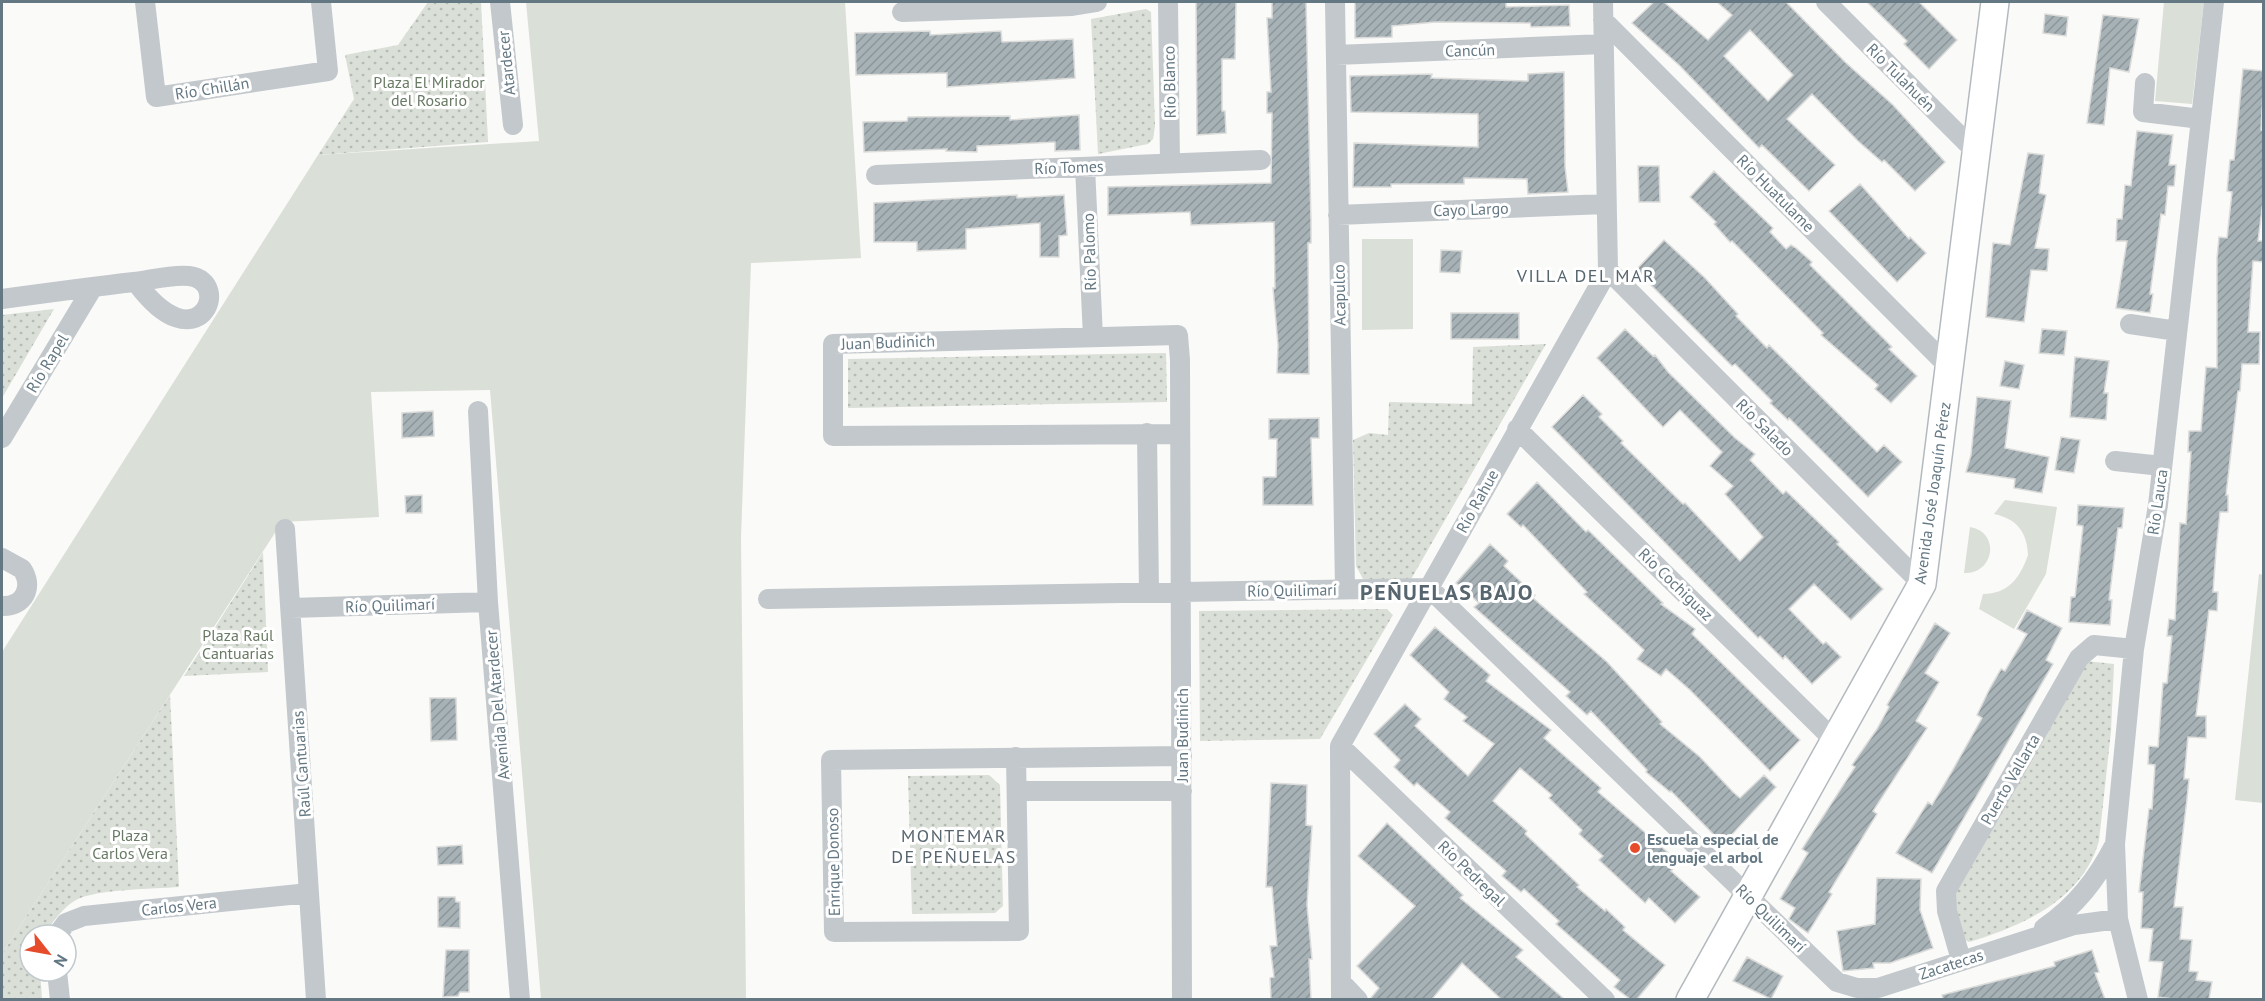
<svg xmlns="http://www.w3.org/2000/svg" width="2265" height="1001" viewBox="0 0 2265 1001" font-family="'PT Sans',sans-serif">
  <style>
    .green { fill: #dadfd7 }
    .park { fill: url(#park-dots) }
    .building { fill: url(#building-hatch); stroke: #dcdcda; stroke-width: 1.5; fill-rule: evenodd }
    .lines { fill: none; stroke-linecap: round; stroke-linejoin: round }
    .secondary-casing { stroke: #b3babf; stroke-width: 30 }
    .street { stroke: #c3c8cc; stroke-width: 20 }
    .secondary { stroke: #fff; stroke-width: 27 }
    .poi-dot { fill: #e64b2c; stroke: #fff; stroke-width: 2 }
    .labels { text-anchor: middle; dominant-baseline: central; stroke-width: 6; stroke-linejoin: round; paint-order: stroke }
    .street-label { font-size: 16px; fill: #647883; stroke: #fff }
    .park-label { font-size: 16px; fill: #697a64; stroke: #fff }
    .poi-label { font-size: 16px; font-weight: bold; fill: #647883; stroke: #fff; text-anchor: start }
    .neighbourhood-label { font-size: 18px; letter-spacing: 1.5px; fill: #57656e; stroke: #fff }
    .district-label { font-size: 22px; font-weight: bold; letter-spacing: 1.5px; fill: #57656e; stroke: #fff }
  </style>
  <defs>
    <pattern id="park-dots" width="8" height="8" patternUnits="userSpaceOnUse" patternTransform="scale(1.5)"><rect width="8" height="8" fill="#dadfd7"/><path d="M2 2h.1M6 6h.1" fill="none" stroke="#b4bab4" stroke-width="1.8" stroke-linecap="round"/></pattern>
    <pattern id="building-hatch" width="6" height="6" patternUnits="userSpaceOnUse" patternTransform="scale(1.5)"><rect width="6" height="6" fill="#a7b2b7"/><path d="M-1 1l2-2M0 6l6-6M5 7l2-2" fill="none" stroke="#8c969a"/></pattern>
  </defs>
  <rect width="100%" height="100%" fill="#fafaf8"/>
  <path class="green" d="M526 2H845L861 258 751 263 741 537 746 999H541L490 390 371 392 379 517 282 522 2 954V652L318 155 539 141Z
    M2164 2H2204L2192 104 2155 101Z
    M1362 239H1413V329L1362 330Z
    M2005 500 2057 507 2046 574 2014 629 1979 609 1983 594C2008 594 2020 578 2028 555 2027 532 2017 519 1994 514Z
    M1970 527C2001 532 1994 575 1964 573Z
    M2259 574 2264 575 2263 803 2235 800Z"/>
  <path class="park" d="M428 2H481L488 142 318 155 354 99 345 55 398 45Z
    M1146 9 1151 12 1155 126 1153 139 1148 144 1098 154 1091 19Z
    M54 309 2 398V315Z
    M1546 344 1410 581 1363 579 1356 566 1353 440 1369 433 1388 435 1389 402 1472 404 1473 347Z
    M1166 353 1167 402 848 408V359Z
    M263 552 268 672 184 676Z
    M1387 609 1393 615 1320 739 1200 741 1199 611Z
    M2086 661 2114 664 2111 731 2099 841C2082 900 2024 925 1969 942L1961 938 1952 891Z
    M170 695 179 887C154 889 96 889 76 900 63 907 52 923 44 935H30V971H40L42 999H2V954Z
    M989 775 1000 785 1003 906 995 913 912 914 908 776Z"/>
  <path class="building" d="M1196 2H1236L1235 59H1222V111H1225L1226 133 1197 135Z
    M1272 2H1306L1311 221V243H1308L1309 374 1277 373 1278 345 1273 288H1275L1274 222 1191 225 1190 212 1108 215V187L1271 183 1272 113H1267V92H1271L1267 18H1272Z
    M1355 2H1506V7L1569 5 1570 26 1531 27 1530 23 1436 22 1392 26V37L1355 38Z
    M1654 2H1664L1708 40 1732 15 1717 2H1786L1845 62 1893 105 1945 162 1915 191 1884 160 1882 162 1858 141 1812 94 1787 119 1835 165 1809 191 1762 145 1759 148 1680 66 1632 23ZM1750 30 1793 75 1768 101 1724 56Z
    M1867 2H1919L1957 40 1929 69 1904 44 1907 41Z
    M2045 14 2068 17 2066 36 2043 33Z
    M2103 15 2139 19 2129 72 2110 68 2104 125 2087 123Z
    M930 31V35L1001 31 1002 42 1073 39 1075 78 947 87V73L856 75 855 33Z
    M2243 69 2264 71 2261 130 2264 131V193L2258 241H2264V262L2253 261 2248 332H2260L2259 364H2242L2240 391H2238L2226 495H2228V512H2220L2216 551 2213 592H2218L2217 611 2209 610 2196 716H2206V738L2188 737 2184 779H2189L2187 799 2174 907H2183L2180 939 2192 940 2189 971 2198 972 2196 980 2212 982 2209 999H2174L2158 997 2163 962 2149 961 2153 929 2141 928 2143 892H2139L2149 809H2152L2155 765 2148 764 2149 746 2158 747 2163 683H2167L2172 636H2167L2169 619 2175 620 2180 523 2186 524 2191 452H2188L2189 431H2201L2206 367 2217 368V258L2219 237 2227 238 2232 192 2227 191 2230 160H2234Z
    M1564 72 1565 166 1568 192 1528 194 1527 179 1464 178V184H1391V187H1353L1354 143 1478 147V114L1351 112 1350 76 1432 74 1431 78 1528 81V74Z
    M1079 115 1080 150 1055 151V142L977 146V152L946 151 947 149 864 152 863 122 907 121 908 117 1010 116V120Z
    M2137 131 2173 135 2169 165H2176L2174 186H2168L2165 215 2161 214 2150 294H2153L2150 313 2116 308 2127 241H2116L2117 219H2122L2125 185 2131 186Z
    M2028 153 2044 155 2039 193 2046 195 2035 248 2049 249 2047 271 2031 270 2024 322 1986 317 1993 243 2010 245Z
    M1638 166H1659L1660 202H1639Z
    M1714 171 1773 228 1770 232 1786 249 1791 245 1796 248 1812 262 1810 265 1892 347 1889 349 1917 376 1891 403 1875 389 1878 385 1821 335 1823 333 1732 241 1730 242 1714 224 1716 222 1690 197Z
    M1860 184 1909 239 1910 237 1926 253 1897 282 1829 211Z
    M1017 195V198L1064 195 1067 235 1059 236V257H1040V223L966 229V249L917 251V242H874V203Z
    M1664 240 1705 278 1738 314 1736 316 1767 348 1769 345 1877 452 1884 445 1902 462 1868 497 1789 418 1788 420 1770 403 1772 401 1735 364 1732 366 1636 270Z
    M1441 250 1462 251 1460 273 1440 272Z
    M1451 313H1519V339H1451Z
    M1625 329 1653 356 1655 355 1668 372 1735 438 1755 454 1750 460 1783 494 1786 491 1839 542 1837 544 1883 589 1851 620 1814 584 1789 609 1823 644 1826 642 1841 657 1812 684 1785 656 1783 659 1760 636 1758 638 1552 427 1583 395 1602 414 1599 417 1623 441 1621 443 1683 504 1685 503 1740 561 1763 537 1725 494 1733 486 1710 466 1722 452 1680 410 1663 427 1597 358Z
    M2042 329 2067 331 2064 355 2039 353Z
    M2075 357 2109 361 2104 393H2108L2106 420 2070 417Z
    M2005 361 2024 365 2019 389 2000 386Z
    M1977 397 2011 401 2005 448 2049 457 2042 493 2014 488 2015 479 1966 472 1971 455Z
    M433 411 434 436 402 438V413Z
    M1319 418V438H1311L1313 505H1263V477H1276L1277 439H1269V419Z
    M2061 437 2080 440 2074 473 2055 470Z
    M1537 482 1586 532 1588 530 1663 603 1661 604 1695 629 1692 634 1800 740 1770 771 1690 690 1666 669 1661 676 1637 659 1644 650 1584 594 1587 592 1523 525 1521 527 1507 514Z
    M422 495V513H406L405 496Z
    M2078 505 2124 508 2122 528H2118L2109 600H2112L2110 625 2069 622 2071 597H2075L2083 526 2077 525Z
    M1490 544 1508 561 1504 566 1535 595 1533 598 1607 662 1662 722 1660 724 1700 757 1733 792 1740 798 1764 775 1776 787 1723 844 1671 791 1670 792 1646 772 1647 770 1591 711 1587 715 1566 696 1570 692 1474 607 1479 603 1456 583Z
    M2027 610 2062 628 2046 660 2053 664 1932 873 1896 853 1928 802 1932 805 1951 773 1982 718 1977 715 1990 688 2001 669 2005 671 2027 634 2017 629Z
    M1935 623 1950 633 1925 673 1939 682 1916 721 1927 728 1873 811 1877 814 1829 892 1832 894 1808 933 1789 919 1795 908 1780 899 1808 853 1802 849 1855 767 1852 765 1877 729 1889 707 1887 705Z
    M1435 627 1490 675 1486 681 1551 730 1544 738 1601 788 1598 792 1679 862 1671 871 1700 897 1675 923 1649 898 1645 903 1599 860 1603 856 1579 834 1582 830 1549 798 1552 795 1520 768 1493 801 1527 831 1525 834 1579 885 1577 887 1605 911 1606 909 1625 927 1623 930 1665 965 1637 999H1630L1614 987 1620 980 1556 924 1559 921 1524 889 1521 892 1502 876 1506 871 1445 818 1450 812 1417 783 1414 786 1394 767 1400 760 1374 734 1405 704 1421 719 1415 726 1468 776 1494 744 1463 721 1467 717 1444 699 1449 692 1410 655Z
    M430 698H456L457 740 431 741Z
    M1271 783 1307 785 1306 825 1312 826 1307 905 1312 959H1309L1311 999H1271L1270 978 1274 977 1270 946H1277L1272 887H1266Z
    M1387 823 1463 895 1460 898 1523 950 1516 957 1564 999H1501L1462 963 1432 999H1370L1379 988 1357 966 1415 906 1358 856Z
    M462 845 463 864 438 865 437 847Z
    M1877 878 1921 879 1920 910 1933 948 1890 963H1873L1874 968 1843 971 1837 931 1875 924Z
    M438 897H455L456 902H460V928L438 927Z
    M446 950H469V992H460L458 996 443 997Z
    M2092 950 2099 972 2095 973 2105 999H1943L1942 995 2055 966 2054 962Z
    M1747 957 1783 976 1771 999 1733 981Z"/>
  <g class="lines">
    <g class="secondary-casing">
      <path id="secondary" d="M1690 1000 1922 584 1995 2"/>
    </g>
    <path class="street" d="M145 2 156 97 328 71 321 2
      M500 2 513 125
      M1168 2 1170 163
      M1335 2 1345 589
      M1826 2 1976 152
      M902 12 1072 6 1097 2
      M1603 20 1948 366
      M1336 55 1604 44
      M2145 83 2143 112 2201 119
      M1085 167 1093 337
      M876 175 1261 160
      M1338 215 1605 204
      M1608 270 1922 584
      M2 299C46 293 90 287 134 282 151 280 172 274 189 276 234 281 198 367 136 282
      M2130 324 2177 331
      M478 411 488 602 520 1000
      M1517 429 1834 740
      M1147 433 1149 592
      M1180 434 833 436V344L1178 335 1180 360 1182 1000
      M2 438 93 287
      M2115 461 2162 466
      M285 529 316 1000
      M2 558 22 569C34 587 24 607 2 606
      M768 599 1429 588 1837 982 1857 988H1878L2074 925 2118 919
      M291 608 488 602
      M1340 746 1605 1000
      M1016 757 1019 931 834 932 831 760 1182 756
      M1017 791H1182
      M2044 928C2076 906 2097 879 2115 844
      M57 935 66 923 84 916 309 893
      M1961 960 1947 911 1946 891 2079 658 2094 645 2134 649
      M57 971 60 1000
      M1341 982 1358 1000
      M1341 1000 1340 746 1608 270 1603 2
      M2138 1000 2118 919 2115 844 2134 649 2158 505 2214 2"/>
    <use href="#secondary" class="secondary"/>
  </g>
  <circle class="poi-dot" cx="1635" cy="848" r="6"/>
  <g class="labels">
    <g class="street-label">
      <text transform="translate(1470 50) rotate(-2)">Cancún</text>
      <text transform="translate(506 63) rotate(-96)">Atardecer</text>
      <text transform="translate(1901 77) rotate(45)">Río Tulahuén</text>
      <text transform="translate(1169 82) rotate(-91)">Río Blanco</text>
      <text transform="translate(212 88) rotate(-9)">Río Chillán</text>
      <text transform="translate(1069 167) rotate(-2)">Río Tomes</text>
      <text transform="translate(1776 193) rotate(45)">Río Huatulame</text>
      <text transform="translate(1471 209) rotate(-2)">Cayo Largo</text>
      <text transform="translate(1089 252) rotate(-92)">Río Palomo</text>
      <text transform="translate(1339 295) rotate(-91)">Acapulco</text>
      <text transform="translate(888 342) rotate(-2)">Juan Budinich</text>
      <text transform="translate(47 363) rotate(-59)">Río Rapel</text>
      <text transform="translate(1765 427) rotate(45)">Río Salado</text>
      <text transform="translate(1932 493) rotate(-82)">Avenida José Joaquín Pérez</text>
      <text transform="translate(1477 501) rotate(-61)">Río Rahue</text>
      <text transform="translate(2157 502) rotate(-82)">Río Lauca</text>
      <text transform="translate(1676 584) rotate(44)">Río Cochiguaz</text>
      <text transform="translate(1292 590) rotate(-1)">Río Quilimarí</text>
      <text transform="translate(390 605) rotate(-2)">Río Quilimarí</text>
      <text transform="translate(497 705) rotate(-95)">Avenida Del Atardecer</text>
      <text transform="translate(1182 735) rotate(-90)">Juan Budinich</text>
      <text transform="translate(301 764) rotate(-94)">Raúl Cantuarias</text>
      <text transform="translate(2010 779) rotate(-60)">Puerto Vallarta</text>
      <text transform="translate(833 862) rotate(-91)">Enrique Donoso</text>
      <text transform="translate(1472 873) rotate(44)">Río Pedregal</text>
      <text transform="translate(179 906) rotate(-6)">Carlos Vera</text>
      <text transform="translate(1771 918) rotate(44)">Río Quilimarí</text>
      <text transform="translate(1951 964) rotate(-18)">Zacatecas</text>
    </g>
    <g class="park-label">
      <text x="429" y="82">Plaza El Mirador<tspan x="429" dy="18">del Rosario</tspan></text>
      <text x="238" y="635">Plaza Raúl<tspan x="238" dy="18">Cantuarias</tspan></text>
      <text x="130" y="835">Plaza<tspan x="130" dy="18">Carlos Vera</tspan></text>
    </g>
    <g class="poi-label">
      <text x="1647" y="839">Escuela especial de<tspan x="1647" dy="18">lenguaje el arbol</tspan></text>
    </g>
    <g class="neighbourhood-label">
      <text x="1586" y="275">VILLA DEL MAR</text>
      <text x="954" y="835">MONTEMAR<tspan x="954" dy="21">DE PEÑUELAS</tspan></text>
    </g>
    <g class="district-label">
      <text x="1447" y="592">PEÑUELAS BAJO</text>
    </g>
  </g>
  <rect width="2265" height="1001" fill="none" stroke="#647883" stroke-width="6"/>
  <g transform="translate(48 953) rotate(121)"><circle r="28" fill="#ffffff" stroke="#c1c9cd" stroke-width="1.5"/>
  <path d="M0-4.5L10 22L0 15L-10 22Z" fill="#e64b2c"/>
  <text y="-9" font-size="16" font-weight="bold" text-anchor="middle" fill="#647883">N</text>
  </g>
</svg>
